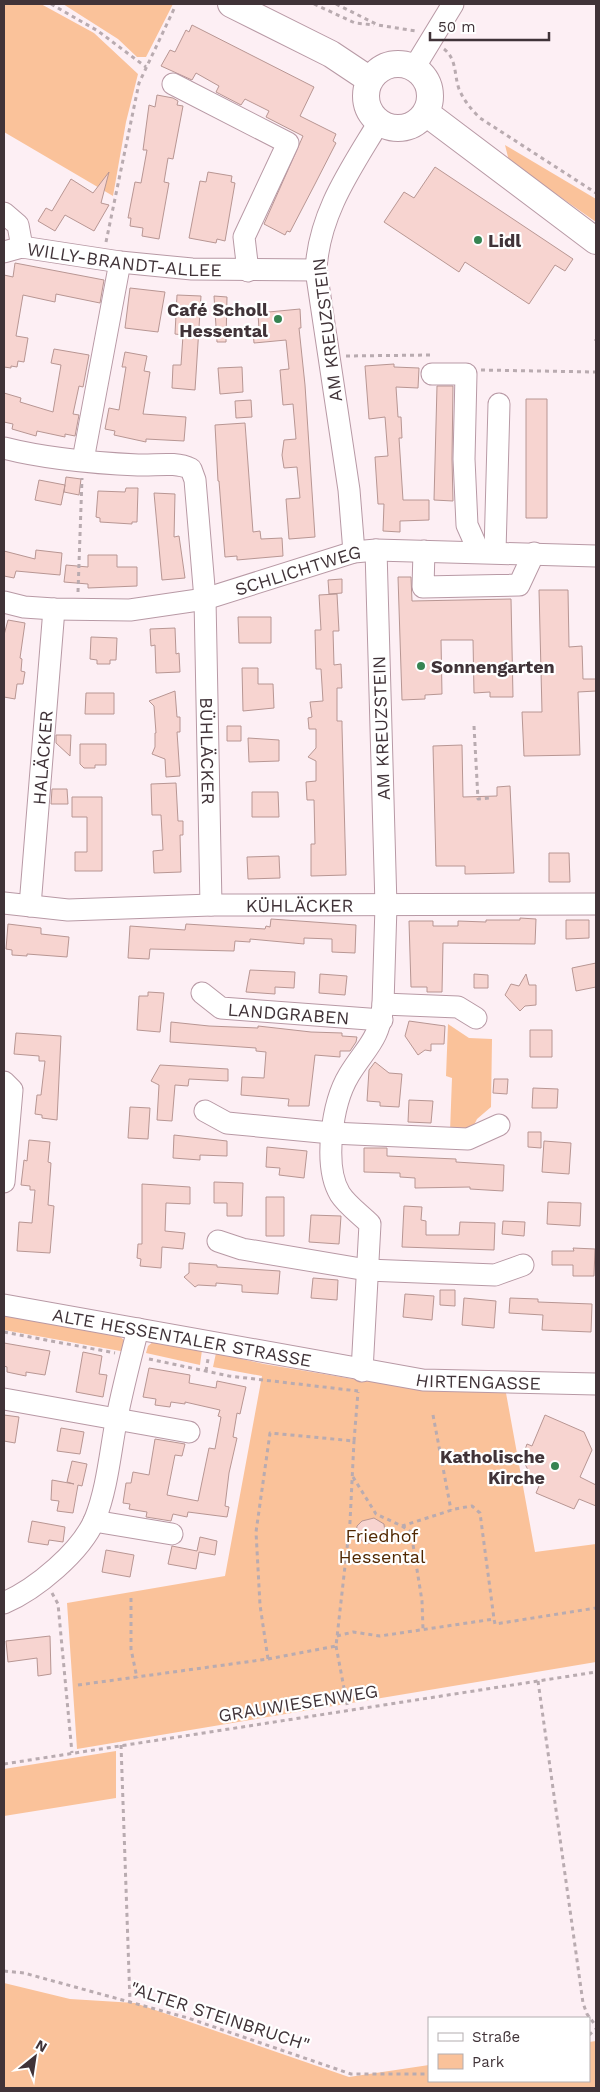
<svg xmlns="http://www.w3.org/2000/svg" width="600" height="2092" viewBox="0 0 600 2092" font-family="'Work Sans',sans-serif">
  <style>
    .green { fill: #fac29a }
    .building { fill: #f7d4d0; stroke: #b89693 }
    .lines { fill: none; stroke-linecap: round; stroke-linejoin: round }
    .minor-casing { stroke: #b899a5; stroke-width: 23 }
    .major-casing { stroke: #b899a5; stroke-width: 28 }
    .path { stroke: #b9abb0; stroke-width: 3; stroke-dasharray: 4 4; stroke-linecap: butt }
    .minor { stroke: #fff; stroke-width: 21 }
    .major { stroke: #fff; stroke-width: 26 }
    .poi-dot { fill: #378452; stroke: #fff; stroke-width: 2 }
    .labels { text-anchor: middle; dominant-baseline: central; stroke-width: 4.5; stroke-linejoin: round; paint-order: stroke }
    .poi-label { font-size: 18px; font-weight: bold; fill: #403338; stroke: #fff; text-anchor: start }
    .street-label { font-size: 18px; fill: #403338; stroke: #fff }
    .park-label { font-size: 18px; fill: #512802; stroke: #fff }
  </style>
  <rect width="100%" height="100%" fill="#fdeff4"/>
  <path class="green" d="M4 4H41L94 33 138 74 126 122 113 196 4 132Z
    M63 4H173L146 57H137L118 39Z
    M505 145 596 199V222L509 161Z
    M448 1024 469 1038 492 1039 491 1107 477 1119 470 1133 450 1132 452 1078 446 1076Z
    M4 1312 116 1333 125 1341 126 1352 4 1330Z
    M154 1341 202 1350 200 1365 146 1353 148 1346Z
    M216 1353 264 1364 365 1381 506 1393 535 1552 596 1544V1662L77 1749 67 1603 225 1576 262 1376 213 1367Z
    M116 1751V1798L4 1816V1769Z
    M4 1983 70 1999 135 2003 349 2077 429 2065V2081H589V2042L596 2041V2088H4Z"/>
  <path class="building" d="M192 25 314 87 300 116 336 134 333 141 336 143 315 184 290 232 287 231 285 235 264 224 303 136 266 117 269 111 245 99 241 105 216 92 219 86 196 73 192 80 161 66 170 50 175 52 186 30 189 32Z
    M157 95 173 98 178 101 177 105 183 106 173 159 168 158 164 182 169 183 159 239 142 236 143 228 130 226 131 218H128L135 182 141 183 147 150H143L149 105 155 107Z
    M435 167 573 259 565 271 555 265 529 304 465 262 459 272 384 222 404 192 414 198Z
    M109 172 101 203 109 205 94 231 65 215 55 231 38 221 46 208 52 211 71 179 93 193Z
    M208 172 232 176 231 182 235 183 225 241 217 239 216 243 189 238 200 181 206 182Z
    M15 263 104 280 100 303 56 294 55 302 23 295 16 336 28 338 24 362 18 361 17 367 11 366V368L4 367V275L13 277Z
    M130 288 165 292 158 332 125 328Z
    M177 295 201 296 195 390 172 388 173 365H181L183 335 175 334Z
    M214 296 227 297 226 342H217Z
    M300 309 301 328H299L305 385 315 537 289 539 286 499 300 498 297 467 284 468 282 455 284 440 296 439 293 404 283 405 280 370 289 369 286 340 254 343 253 331 259 330 258 313Z
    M54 349 89 355 83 387 79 386 73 414 79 415 75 436 65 434V437L37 431 36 436 12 429 13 424 4 422V393L21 398 20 402 53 412 61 365 51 363Z
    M125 352 147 356 144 371 150 372 143 414 186 417 184 441 146 439V442L114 435 115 431 105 429 109 408 119 410 126 367H122Z
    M394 364V367L419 368 418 388 396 387 398 417H401L402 438H399L403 500H429V520L400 521V532L383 531 384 504H378L375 457 388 456 385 417 369 419 365 366Z
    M242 367 243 392 220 394 218 368Z
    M437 386H453L452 459 453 501 434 500Z
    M526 399H547V518H526Z
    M251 400 252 417 236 418 235 401Z
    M245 423 253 532 260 531 261 539 282 538 283 556 237 560V556L225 557 219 481H218L215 425Z
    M66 477 81 479 79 495 64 492Z
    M39 480 65 485 61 505 35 500Z
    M126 488H138L137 522H132V524L100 522V518L96 517 98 491 125 492Z
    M154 493 175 494 174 537 179 536 185 578 162 580Z
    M36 550 62 553 60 575 16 571 14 578 4 576V551L35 559Z
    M88 555H117V567H137V586L88 588V584L64 582 66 565 88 567Z
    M398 577H411L412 601 511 599 513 697H490V692L474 693 473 640H441L442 694 425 695V699L402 700Z
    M342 579V593L329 594 328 580Z
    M539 590H568L569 647 582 646 583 679H596V691L578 692 580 755 524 756 522 712H542Z
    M337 594 339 631H333L334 665 341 664 342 688H337V721H342V727L346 875 311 876V844H315L314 800H307L306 782 316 781V761L308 757 316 748V729H309L308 718 312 717 310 702 323 701 321 669H316L315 630H321L319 595Z
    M238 617H271V643H239Z
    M8 620 25 623 20 658 22 659 21 671 25 672 23 684H17L15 699 4 697V635Z
    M175 628 176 654 179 653 180 672 156 673 155 645 151 646 150 629Z
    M91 637 117 638 116 660H110V664H97V660L90 659Z
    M242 668H258V684H273L274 708 243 711Z
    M175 691 177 717H180V732H177L180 776 166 777 165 759 152 754 155 747V733H156L154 706 149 701Z
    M86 693H114V714H85Z
    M227 726H241V741H227Z
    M56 735H71L70 756 56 743Z
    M248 738 279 740V761L249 762Z
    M80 744H106V765H95V768H84L80 764Z
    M462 745 463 797 497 796V787L510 786 514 873 465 874V866H436L433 746Z
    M176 783 178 821H183V835H180L181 872 154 873 153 851 163 850 161 815H152L151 784Z
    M52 789H67L68 804H51Z
    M252 792H278L279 817H252Z
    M72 797H102V871H75V852H87V817H72Z
    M549 853H569L570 882H549Z
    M279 856 280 878 248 879 247 857Z
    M520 918 536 919 535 944 443 943 442 992H427V987H411L409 921H433V926H458V921L486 922V920H520Z
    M271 919 356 925 355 953 332 952V939L304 938V944L250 939V942L235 941 234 951 150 949 149 959 128 958 130 926 185 930 186 924 265 929 266 926 270 927Z
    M566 920H589V938L566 939Z
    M8 924 41 928V934L69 937 67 957 27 954V956L12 955V950L6 949Z
    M596 963V987L576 991 572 968Z
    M250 970 295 972 294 988 275 987V994L246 992Z
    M320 974 347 976 345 995 319 993Z
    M474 974 488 975V988H474Z
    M526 974 529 985H536V1005L525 1006 520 1011 505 995 511 984 519 986Z
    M148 992 164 993 160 1032 137 1030 139 996H148Z
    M409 1021 445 1026 444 1044H431V1051L425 1050 418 1055 405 1036Z
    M171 1022 209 1026 258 1028V1026L311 1032 342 1033V1036L357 1037 356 1042 350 1051H340V1057L315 1055 309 1106H288L289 1099 241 1095 242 1077 264 1078 266 1052 256 1051V1048L170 1042Z
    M530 1030H552V1057H530Z
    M16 1033 61 1036 57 1120 42 1118V1115L35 1114 37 1095H41L45 1061H39V1056L14 1054Z
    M375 1062 389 1073 402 1074 399 1107 380 1106V1102L367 1101 369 1070Z
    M160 1065 228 1069V1081L189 1079 188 1086 175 1085 172 1121 157 1120 159 1085 151 1081Z
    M494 1079H508L507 1094 493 1093Z
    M533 1088 558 1089 557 1108H532Z
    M409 1100 433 1101 431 1123 408 1122Z
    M130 1107 150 1108 148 1139 128 1138Z
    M528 1132H541V1148L528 1147Z
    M174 1135 227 1141V1156L200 1155V1160L173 1158Z
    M29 1140 50 1142 48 1162 51 1163 48 1205 54 1206 50 1253 17 1251 19 1222 32 1223 35 1190H30V1186L21 1185 24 1160 27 1161Z
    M544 1141 571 1143 569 1174 542 1172Z
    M267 1147 307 1151 304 1178 279 1175 280 1168 266 1167Z
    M364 1148H387V1156L456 1159V1162L504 1165 503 1191 470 1189V1187L415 1188V1178L400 1177V1173L364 1172Z
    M214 1182 243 1183 242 1216H227V1203H214Z
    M142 1184 190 1187V1204L166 1203 165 1231 185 1233 183 1249 162 1247 161 1268 140 1266 141 1259 137 1258 138 1244H142Z
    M266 1197H284V1236H266Z
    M548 1202 581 1203 580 1226 547 1224Z
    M404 1206 422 1207 421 1220 426 1221V1235H459L460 1222 495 1223 494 1250 402 1247Z
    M311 1215 341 1216 339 1244 309 1242Z
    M503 1221 525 1222 524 1236 502 1234Z
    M573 1248 595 1249 594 1276H573V1265H552V1251H574Z
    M189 1263 217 1265V1267L280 1271 278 1294 242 1292V1285L216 1283V1286L198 1285 195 1287 184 1277 189 1273Z
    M313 1278 338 1280 337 1300 311 1298Z
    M440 1290H455V1306L440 1305Z
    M405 1294 434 1296 432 1320 403 1317Z
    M464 1298 496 1301 494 1328 462 1325Z
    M510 1298 538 1299V1302L592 1304 591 1332 542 1330 543 1315 509 1313Z
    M4 1343 50 1351 45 1375 26 1372V1376L7 1372V1367L4 1366Z
    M83 1352 102 1356 99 1374 107 1375 103 1397 76 1392Z
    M149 1368 190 1375 189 1383 216 1388 217 1381 246 1387 240 1414 237 1413 233 1437 237 1438 229 1473 225 1506 229 1507 227 1517 188 1512 187 1517 173 1514 171 1521 146 1517 147 1512 129 1509 130 1504 123 1503 126 1483H131L133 1472 149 1475 155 1439 185 1444 182 1456 175 1455 167 1495 198 1501 209 1448 215 1449 221 1417 218 1416 220 1410 185 1402V1404L171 1402 170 1407 155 1405 156 1399 143 1397Z
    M4 1415 19 1417 15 1443 4 1441Z
    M545 1415 584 1432 592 1450 580 1477 596 1485V1506L579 1499 574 1509 536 1493 542 1479 530 1474 522 1458 527 1444 532 1446Z
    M61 1428 84 1432 80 1454 57 1451Z
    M72 1461 87 1464 82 1486 78 1485 73 1513 57 1511 59 1501 51 1500 52 1480 74 1484 67 1482Z
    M374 1518 384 1524 385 1533 381 1540 365 1544 356 1534 357 1526 362 1521Z
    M32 1521 65 1527 63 1542 49 1540 48 1545 28 1542Z
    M200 1537 217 1541 215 1555 199 1552 196 1569 168 1564 172 1546 197 1551Z
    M106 1550 134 1555 130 1577 102 1572Z
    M50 1636 51 1674 38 1676 37 1658 8 1662 6 1641Z"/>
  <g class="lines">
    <g class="minor-casing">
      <g id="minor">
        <path d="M414 68 453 4"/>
        <path d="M173 84 288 143 244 237 248 271"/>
        <path d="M4 213 18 225 22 247"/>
        <path id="s1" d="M4 252 22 247 120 262 192 269 316 270"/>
        <path d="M432 374H466L464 459 467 525 479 552"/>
        <path id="s2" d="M4 448C47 459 93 463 138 465 155 466 175 461 191 469L195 480 205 599 211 905"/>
        <path d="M83 460 120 262"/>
        <path d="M424 551 423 587 519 585 534 553"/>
        <path d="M354 552 349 490 316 270C319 213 351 169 379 122"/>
        <path d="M495 552 499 404"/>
        <path id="s3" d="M4 602 24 607 54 609 130 610 205 599 354 552 376 550 596 556"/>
        <path id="s4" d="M4 903 68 910 211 905 596 904"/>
        <path id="s5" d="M30 906 54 609"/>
        <path id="s6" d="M202 993 221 1008 382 1020"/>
        <path d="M383 1004 458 1007 476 1018"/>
        <path d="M4 1082 12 1090 4 1182"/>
        <path d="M205 1111 227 1123 331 1133 468 1139 499 1125"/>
        <path d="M218 1241 242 1249 367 1270 495 1275 523 1265"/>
        <path id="s7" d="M4 1305 423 1380 596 1384"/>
        <path d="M362 1371 370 1224C361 1215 347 1205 340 1194 323 1166 332 1103 349 1075 366 1047 380 1040 383 1004L386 906 376 550"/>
        <path d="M4 1399 189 1432"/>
        <path d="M94 1521 172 1534"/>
        <path d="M4 1603C36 1589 81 1552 95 1519 107 1489 110 1454 116 1422 122 1391 130 1360 138 1329"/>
      </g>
    </g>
    <g class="major-casing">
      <path id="major" d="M231 4 331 54 370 80
        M366 96a32 32 0 1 1 64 0a32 32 0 1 1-64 0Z
        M426 113 596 241"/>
    </g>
    <path class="path" d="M51 4 98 31 146 67
      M314 4 355 23 374 25
      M336 4 378 25 416 31
      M444 49C457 59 454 75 459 89 464 101 471 109 480 118L596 193
      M106 242 139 83 174 9
      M595 339 596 340
      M346 356 430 355
      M481 370 596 372
      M78 592 82 478
      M474 726 478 799 490 798
      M4 1332 115 1353
      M149 1359 229 1376 358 1391
      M206 1371 208 1359
      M433 1415 451 1510
      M353 1477 376 1514 402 1526 455 1509 472 1506 480 1513 494 1619
      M402 1526 411 1532 422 1601 423 1629
      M52 1593 58 1604 72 1753
      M131 1598V1649L137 1678
      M337 1636 353 1632 380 1636 494 1619 495 1624 596 1608
      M336 1646 348 1709
      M268 1659 336 1646 350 1522 354 1441
      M538 1681 583 2003 587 2014 596 2026
      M78 1685 268 1659 260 1605 256 1532 270 1433 354 1441 358 1392
      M121 1745 130 2002
      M4 1764 596 1672
      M4 1971 24 1973 188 2018 351 2074H429
      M589 2035 596 2029"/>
    <use href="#minor" class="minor"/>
    <use href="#major" class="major"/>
  </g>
  <g class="poi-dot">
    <circle cx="478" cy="240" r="5"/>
    <circle cx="278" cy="319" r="5"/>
    <circle cx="421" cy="666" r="5"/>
    <circle cx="555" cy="1466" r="5"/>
  </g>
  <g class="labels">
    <g class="poi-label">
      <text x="488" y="240">Lidl</text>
      <text x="268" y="309" text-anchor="end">Café Scholl<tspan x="268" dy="21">Hessental</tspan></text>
      <text x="431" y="666">Sonnengarten</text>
      <text x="545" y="1456" text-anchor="end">Katholische<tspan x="545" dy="21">Kirche</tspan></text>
    </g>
    <g class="street-label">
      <text stroke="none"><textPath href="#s1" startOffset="122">WILLY-BRANDT-ALLEE</textPath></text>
      <text transform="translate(327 330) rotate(-97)">AM KREUZSTEIN</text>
      <text stroke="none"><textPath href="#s3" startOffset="300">SCHLICHTWEG</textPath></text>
      <text transform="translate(381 728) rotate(-92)">AM KREUZSTEIN</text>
      <text stroke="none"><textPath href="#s2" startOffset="472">BÜHLÄCKER</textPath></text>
      <text stroke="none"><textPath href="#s5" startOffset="149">HALÄCKER</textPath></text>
      <text stroke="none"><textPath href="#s4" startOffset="296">KÜHLÄCKER</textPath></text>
      <text stroke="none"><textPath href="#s6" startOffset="92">LANDGRABEN</textPath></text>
      <text stroke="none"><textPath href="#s7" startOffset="181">ALTE HESSENTALER STRASSE</textPath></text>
      <text stroke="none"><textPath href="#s7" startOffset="481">HIRTENGASSE</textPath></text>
      <text transform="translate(298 1703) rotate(-9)">GRAUWIESENWEG</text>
      <text transform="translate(220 2016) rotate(18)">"ALTER STEINBRUCH"</text>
    </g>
    <g class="park-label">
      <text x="382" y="1535">Friedhof<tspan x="382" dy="21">Hessental</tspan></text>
    </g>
  </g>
  <rect width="600" height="2092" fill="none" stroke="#403338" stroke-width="10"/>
  <rect x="428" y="2017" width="162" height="65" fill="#ffffff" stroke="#b3adaf"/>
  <rect x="438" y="2033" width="25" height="8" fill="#ffffff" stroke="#b3adaf"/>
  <text x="472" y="2042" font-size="15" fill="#403338">Straße</text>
  <rect x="438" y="2054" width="25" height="15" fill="#fac29a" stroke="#b3adaf"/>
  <text x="472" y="2067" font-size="15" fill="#403338">Park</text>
  <g transform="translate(35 2057) rotate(30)" stroke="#ffffff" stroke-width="4" paint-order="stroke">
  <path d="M0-4L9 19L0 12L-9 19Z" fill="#403338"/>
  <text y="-8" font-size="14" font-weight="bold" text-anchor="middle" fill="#403338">N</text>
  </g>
  <path d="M430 32v8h119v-8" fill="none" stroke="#403338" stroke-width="2.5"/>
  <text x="438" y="32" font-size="15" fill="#403338" stroke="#ffffff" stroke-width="4" paint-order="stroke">50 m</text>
</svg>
